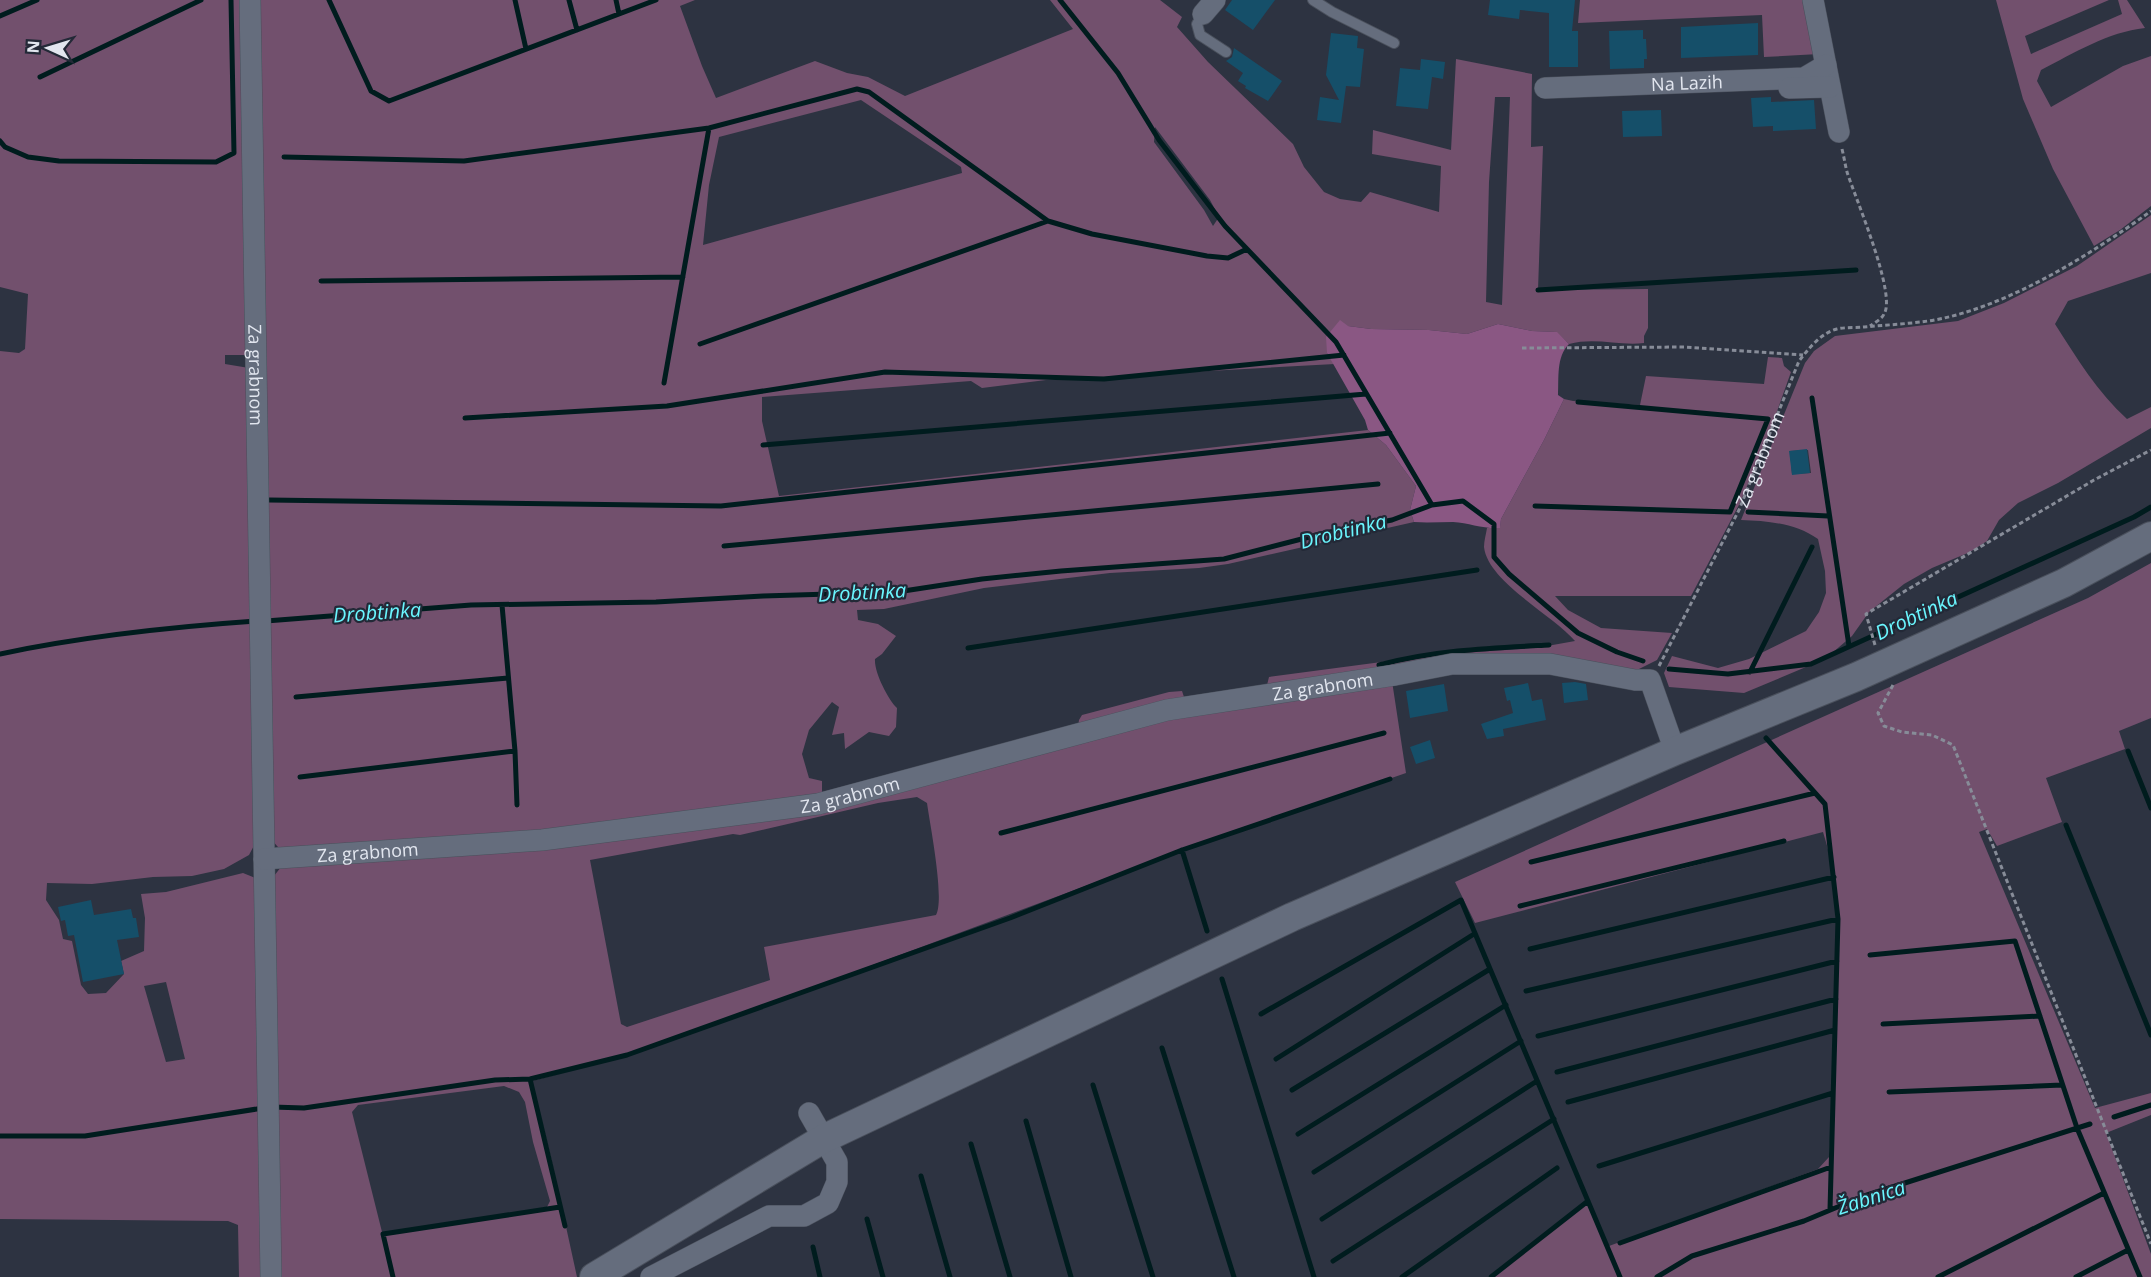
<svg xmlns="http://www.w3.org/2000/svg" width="2151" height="1277" viewBox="0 0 2151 1277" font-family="'Open Sans',sans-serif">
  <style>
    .green { fill: #72506d; fill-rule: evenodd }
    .forest { fill: #8a5783 }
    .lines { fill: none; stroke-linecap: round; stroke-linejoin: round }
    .stream { stroke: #001c1e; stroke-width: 5 }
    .building { fill: #154f69 }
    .service-casing { stroke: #4a505c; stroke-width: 12 }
    .minor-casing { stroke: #4a505c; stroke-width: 22 }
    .secondary-casing { stroke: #4a505c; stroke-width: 30 }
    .path { stroke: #878c98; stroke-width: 3; stroke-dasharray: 4.5 3; stroke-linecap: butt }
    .service { stroke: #656d7d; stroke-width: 10 }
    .minor { stroke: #656d7d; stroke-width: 21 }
    .secondary { stroke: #656d7d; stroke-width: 28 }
    .labels { text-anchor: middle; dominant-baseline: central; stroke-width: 4.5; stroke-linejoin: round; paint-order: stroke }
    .street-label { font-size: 18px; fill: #e2e6ef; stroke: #232937 }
    .water-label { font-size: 20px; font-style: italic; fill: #6af6fe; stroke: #232937 }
  </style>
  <rect width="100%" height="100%" fill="#2d3341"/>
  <path class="green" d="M0 0H244L249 355H225V364L249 368 258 838 249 855 224 869 192 876 153 877 92 884 47 883 46 900 59 920 63 939 72 941 81 985 88 994 106 993 124 974 121 961 144 951 145 918 141 894 166 892 243 873 258 879 264 1277H239L238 1225 228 1221 0 1219V351L19 353 25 349 28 294 0 287ZM166 982 185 1059 166 1062 144 986Z
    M257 0H695L680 6 702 66 716 98 815 61 847 73 868 77 905 96 1073 29 1050 0H1160L1182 17 1177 27 1208 62 1293 144 1304 167 1324 192 1340 199 1361 202 1370 192 1439 212 1441 166 1372 154 1373 130 1451 150 1456 59 1532 74 1531 147 1543 146 1538 290 1648 289V328L1644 336V343C1619 346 1595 337 1569 344L1556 332 1532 331 1498 324 1467 334 1429 330 1371 329 1348 326 1327 353 1335 364 1046 380 982 388 971 381 762 397V421L779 496 1368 430 1386 445 1416 486 1410 510 1414 522 1228 564 1199 568 1110 573 984 588 884 609 857 610 858 620 878 624 896 636 882 654 875 659C874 672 888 699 897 708L896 727 889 736 869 732 845 749 844 733 832 735 839 707 832 702 809 730 802 754 809 778 822 781V796L588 829 290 852 278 847 269 837ZM1495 97H1510L1502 305 1486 302 1489 182ZM861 100 961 167 962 173 703 245 709 185 719 137ZM1155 127 1210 200 1219 217 1213 226 1204 210 1154 142Z
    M1580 0H1809L1819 54 1764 57 1762 15 1578 23Z
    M1996 0H2109L2025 36 2031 54 2122 14 2118 0H2127L2145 28C2108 32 2074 53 2041 70L2037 81 2051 107 2123 66 2151 56V206L2120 230 2094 246 2053 169 2023 99Z
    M2151 215V273L2068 301 2055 324C2076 357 2098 393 2127 419L2151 407V428L2058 483 2018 503 1999 520 1987 541 1970 552 1932 568 1904 584 1869 612 1852 636 1825 659 1744 693 1669 687 1664 673 1672 656 1718 668 1749 659 1806 631 1819 612 1826 593 1825 571 1818 539C1795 523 1768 521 1741 520L1805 363 1814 351 1835 336 1958 321 2004 303 2077 266ZM1808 450 1811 473 1792 474 1790 451Z
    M1768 357 1782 358 1784 366 1791 372 1770 431 1740 503 1691 596H1555L1568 610 1601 628 1672 633 1657 660 1637 670 1547 661 1266 689 1269 677 1442 654 1536 648 1575 641C1553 615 1488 582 1484 547 1484 541 1486 534 1487 528L1500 527 1501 519 1544 440 1564 399 1573 401 1640 405 1646 376 1764 384Z
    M2151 563V718L2119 731 2125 749 2046 778 2062 822 1997 846 1987 829 1979 832 2095 1108 2151 1093V1115L2106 1133 2151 1254V1277H1488L1588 1200 1609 1246 1818 1169 1829 1157C1833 1099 1835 1040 1836 982 1836 932 1839 880 1823 832L1475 923 1455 882 2088 598Z
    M1392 681 1406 773 1158 859 671 1040 603 1062 532 1081 551 1158 577 1277H277L274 876 281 867 710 823 1167 717ZM917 797 927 803C930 825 945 899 936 915L764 947 770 980 627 1027 621 1024 590 860 733 834 740 835 878 803ZM504 1086 519 1092 525 1102 533 1142 550 1201 547 1207 402 1232H382L352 1112 358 1105Z
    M1182 691 1186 703 1078 727 1079 720 1082 715 1169 692Z"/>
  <path class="forest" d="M1340 320 1348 326 1371 329 1429 330 1467 334 1498 324 1532 331 1557 332 1569 344C1556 357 1559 378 1558 395L1564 399 1544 440 1501 519 1500 528C1483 529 1469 523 1453 522 1440 522 1427 523 1414 522L1410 510 1416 486 1386 445 1368 430 1365 420 1327 353 1326 337Z"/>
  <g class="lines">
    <path class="stream" d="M329 0 371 91 389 101 656 0
      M515 0 526 49
      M569 0 577 30
      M616 0 619 14
      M1060 0 1118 73 1159 140 1225 226 1336 342 1432 505
      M0 16 37 0
      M40 77 201 0
      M0 141 5 147 28 157 59 161 216 162 234 153 231 0
      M284 157 464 161 709 128 857 89 869 92 1048 221 1092 234 1207 256 1228 258 1247 249
      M321 281 683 277
      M1538 290 1856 270
      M700 344 1048 221
      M664 383 709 128
      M1812 398 1849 646
      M465 418 667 406 885 372 1104 379 1344 355
      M763 445 1366 394
      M269 500 721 506 1390 433
      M1535 506 1730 512 1768 419 1578 402
      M1748 512 1828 516
      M724 546 1378 484
      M502 605 515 751 517 805
      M266 621 471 605 656 602 763 596 897 592 982 579 1061 571 1224 559 1325 533 1392 520 1432 505 1463 501 1494 524V557L1509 574 1578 633 1617 652 1643 661
      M968 648 1477 570
      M0 654C85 636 170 627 257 621
      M1379 665C1435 650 1491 648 1549 645
      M1669 669 1728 674 1811 664 2134 517 2151 507
      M1750 672 1812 547
      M296 697 508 678
      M1766 738 1825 804 1838 919 1830 1210
      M2128 751 2151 808
      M300 777 515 751
      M2066 825 2151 1035
      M1001 833 1384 733
      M1182 850 1207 931
      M1531 862 1815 793
      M1520 906 1784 841
      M1530 949 1834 877
      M1870 955 2015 941 2077 1128 2140 1277
      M1222 979 1314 1277
      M1526 991 1838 919
      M1261 1014 1461 900 1620 1277
      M1883 1024 2040 1016
      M1538 1036 1837 961
      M1162 1048 1234 1277
      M1276 1059 1474 934
      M1557 1072 1836 999
      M530 1079 565 1226
      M1093 1085 1153 1277
      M1292 1090 1490 969
      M1889 1092 2062 1085
      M1568 1102 1835 1030
      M272 1107 304 1108 495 1080 530 1079 627 1055 1010 918 1182 850 1390 779
      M2114 1117 2151 1105
      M1026 1121 1071 1277
      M1298 1134 1506 1005
      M0 1136H85L263 1108
      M971 1144 1010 1277
      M1599 1166 1833 1093
      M1314 1172 1521 1041
      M921 1176 950 1277
      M867 1219 883 1277
      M1322 1219 1537 1081
      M1620 1243 1831 1167
      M813 1247 820 1277
      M1333 1261 1554 1119
      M393 1277 383 1234 560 1207
      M1402 1277 1557 1168
      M1491 1277 1588 1201
      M1657 1277 1692 1256 1804 1221 1864 1196 2090 1124
      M1938 1277 2104 1193
      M2076 1277 2128 1250"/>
  </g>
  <path class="building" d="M1232 0H1275L1253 30 1225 10Z
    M1490 0H1575L1572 31H1578V67H1549V13L1520 10 1519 19 1488 15Z
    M1758 23V55L1681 58V27Z
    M1643 30V39H1646L1647 59H1644V68L1610 69 1609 31Z
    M1331 33 1358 36 1357 48 1364 49 1360 87 1346 86 1341 123 1317 120 1320 97 1339 100 1326 75Z
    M1234 48 1282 81 1268 101 1245 88 1246 86 1238 81 1243 73 1226 61 1232 57Z
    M1421 59 1445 62 1443 79 1432 77 1428 109 1396 106 1400 68 1420 70Z
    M1771 97V102L1814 100 1816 129 1773 131V126L1753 127 1751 98Z
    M1661 110 1662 136 1623 137 1622 111Z
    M1807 449 1810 473 1792 475 1789 451Z
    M1575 682 1586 684 1588 700 1564 703 1562 683Z
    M1528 683 1532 701 1542 699 1546 720 1503 729 1504 736 1487 739 1481 724 1513 713 1510 700 1507 701 1504 688Z
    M1444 684 1448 711 1410 718 1406 691Z
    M1430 740 1435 758 1416 764 1410 747Z
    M91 900 94 915 131 909 133 918H136L139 937 117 940 124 974 83 982 74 935 68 936 65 920 61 921 58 907Z"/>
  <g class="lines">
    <g class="service-casing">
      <path id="service" d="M1313 0 1332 12 1394 43
        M1203 14 1197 24 1200 35 1226 52"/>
    </g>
    <g class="minor-casing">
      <g id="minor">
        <path id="s2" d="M250 0 271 1277"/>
        <path d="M1813 0 1839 132"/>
        <path d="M1203 14 1215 0"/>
        <path id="s3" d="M1545 88 1804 78 1826 65"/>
        <path d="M1789 88 1830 87"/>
        <path id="s4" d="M264 859 542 840 818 804 1167 710 1395 675 1452 664H1550L1635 680H1650L1675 751"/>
        <path d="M651 1277 769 1216H804L828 1203 837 1182V1162L809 1113"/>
      </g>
    </g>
    <g class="secondary-casing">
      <path id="secondary" d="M594 1277 823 1139 1292 917 1675 751 1856 677 2064 583 2151 536"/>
    </g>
    <g class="path">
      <path d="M1842 149C1844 157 1845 164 1847 172 1855 197 1897 295 1884 314 1882 319 1874 323 1870 326"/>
      <path d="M1522 348 1685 347 1803 355"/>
      <path d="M1875 645 1866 614 2094 480 2151 450"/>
      <path id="s1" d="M1659 666 1739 510 1799 361C1809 348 1821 333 1837 329 1845 327 1856 328 1864 327 1885 325 1907 324 1928 321 2003 310 2090 255 2151 211"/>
      <path d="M1893 685 1878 713 1884 726 1902 732 1932 735 1953 745 2151 1244"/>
    </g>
    <use href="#service" class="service"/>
    <use href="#minor" class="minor"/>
    <use href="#secondary" class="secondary"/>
  </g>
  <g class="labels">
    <g class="street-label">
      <text stroke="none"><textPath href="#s3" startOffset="142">Na Lazih</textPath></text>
      <text stroke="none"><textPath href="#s2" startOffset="375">Za grabnom</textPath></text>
      <text stroke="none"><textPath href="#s1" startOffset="230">Za grabnom</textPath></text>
      <text stroke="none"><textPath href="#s4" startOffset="1076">Za grabnom</textPath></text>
      <text stroke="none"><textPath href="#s4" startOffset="590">Za grabnom</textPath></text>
      <text stroke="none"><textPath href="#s4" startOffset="104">Za grabnom</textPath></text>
    </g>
    <g class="water-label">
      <text transform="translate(1343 531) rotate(-14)">Drobtinka</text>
      <text transform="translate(862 592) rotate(-3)">Drobtinka</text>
      <text transform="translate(377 612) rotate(-4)">Drobtinka</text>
      <text transform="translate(1916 615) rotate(-25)">Drobtinka</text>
      <text transform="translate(1871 1197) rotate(-18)">Žabnica</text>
    </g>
  </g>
  <g transform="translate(48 48) rotate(274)" stroke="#232937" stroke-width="4.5" paint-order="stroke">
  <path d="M0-4.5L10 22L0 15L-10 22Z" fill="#e2e6ef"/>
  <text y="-9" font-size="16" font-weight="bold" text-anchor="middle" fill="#e2e6ef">N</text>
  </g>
</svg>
